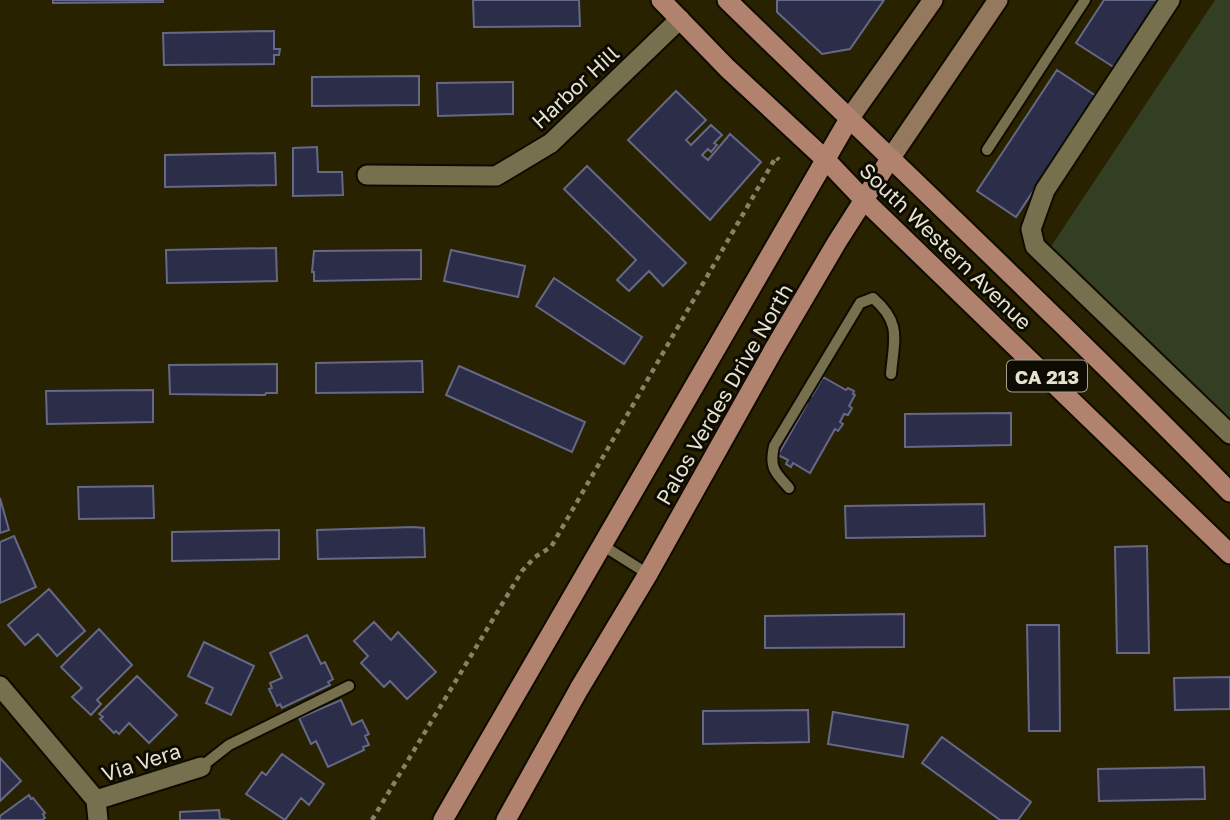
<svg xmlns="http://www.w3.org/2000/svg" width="1230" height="820" viewBox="0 0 1230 820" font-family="'Golos Text',sans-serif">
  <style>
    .green { fill: #333e23 }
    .building { fill: #2c2d49; stroke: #656887; stroke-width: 2 }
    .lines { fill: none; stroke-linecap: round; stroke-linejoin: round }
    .service-casing { stroke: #100b00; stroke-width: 14 }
    .minor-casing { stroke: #100b00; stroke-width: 23 }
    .secondary-casing { stroke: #100b00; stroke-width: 23 }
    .primary-casing { stroke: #100b00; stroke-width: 23 }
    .path { stroke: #868268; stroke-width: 4.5; stroke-dasharray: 5 5; stroke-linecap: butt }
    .service { stroke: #76704e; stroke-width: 10 }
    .minor { stroke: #76704e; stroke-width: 19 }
    .secondary { stroke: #94795e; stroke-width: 19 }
    .primary { stroke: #b1836f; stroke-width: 19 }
    .labels { text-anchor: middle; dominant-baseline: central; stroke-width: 6; stroke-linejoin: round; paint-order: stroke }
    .shield { fill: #0e0b02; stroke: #a4a292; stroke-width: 2 }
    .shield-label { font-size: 19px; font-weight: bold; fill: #e5e2cf }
    .street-label { font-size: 21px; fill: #e5e2cf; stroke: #0e0b02 }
  </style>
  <rect width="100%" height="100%" fill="#282201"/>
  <path class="green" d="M1215 0H1230V428L1046 254Z"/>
  <path class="building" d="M53 0H163V2L53 3Z
    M473 0H579L580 26 474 27Z
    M777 0H884L850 49 822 54 777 12Z
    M1104 0H1160L1115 68 1076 43Z
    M274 31V49H280L279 55H274V64L164 65 163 33Z
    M1057 70 1096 96 1016 217 977 191Z
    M419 76V105L312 106V77Z
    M513 82V114L438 116 437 83Z
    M676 91 706 120 686 140 691 145 711 125 722 135 714 143 717 145 711 152 708 149 702 155 708 160 730 134 761 162 710 220 628 140Z
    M317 147 318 172H342L343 195 293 196V148Z
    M275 153 276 185 165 187V155Z
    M587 166 686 263 663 286 649 271 629 291 617 280 636 260 564 189Z
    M276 248 277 281 167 283 166 250Z
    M421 250V279L314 281V272H312L314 251Z
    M451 250 525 266 518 297 444 281Z
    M554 278 642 337 624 364 536 306Z
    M422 361 423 392 316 393V363Z
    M277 364V393H266L265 395 170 394 169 365Z
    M459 366 585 422 572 452 446 395Z
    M823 377 846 390 848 388 854 391 853 394 855 395 849 406 852 408 848 415 844 414 840 422 843 424 838 431 835 429 810 473 793 463 791 467 786 464 788 460 778 455 807 404 803 402 808 394 812 396Z
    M153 390V422L47 424 46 391Z
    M1011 413V445L905 447V414Z
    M153 486 154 518 79 519 78 487Z
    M0 498 9 530 0 533Z
    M984 504 985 536 846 538 845 506Z
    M414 527 424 528 425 557 318 559 317 530Z
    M279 530V559L172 561V532Z
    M14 536 36 587 0 603V542Z
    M1147 546 1149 653H1117L1115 547Z
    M49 589 85 631 57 656 38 634 25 645 8 625Z
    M904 614V647L765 648V616Z
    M374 622 391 640 398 632 436 672 407 699 390 681 384 687 361 663 368 656 354 641Z
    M1027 625H1059L1060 731H1029Z
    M99 629 132 665 97 700 101 704 91 715 72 697 82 688 61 667Z
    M307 635 321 664 325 662 333 679 328 682 330 685 282 708 280 704 277 706 269 689 272 688 270 683 282 678 270 653Z
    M204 642 254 666 231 715 206 703 213 688 188 676Z
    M137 676 177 715 149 743 129 723 119 734 116 731 114 733 100 719 103 717 99 714Z
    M1230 677V709L1175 710 1174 678Z
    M341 700 352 725 362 720 369 734 365 736 369 745 363 747 364 750 328 767 316 741 311 744 299 718Z
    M808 710 809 742 703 744V711Z
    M833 712 908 725 903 757 828 744Z
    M942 737 1031 802 1018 820H1000L922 763Z
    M282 754 324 784 309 805 301 798 285 820 246 794 262 772 266 775Z
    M0 758 21 781 0 801Z
    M1204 767 1205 799 1099 801 1098 769Z
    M29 795 31 799 33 798 45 813 43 814 45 818 42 820H0V816Z
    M219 810 220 819 230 820H180V812Z"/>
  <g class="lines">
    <g class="service-casing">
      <path id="service" d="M987 150 1085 0
        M789 488C775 472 769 468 774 446L860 303 873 298C902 323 894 339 891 374
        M602 545 648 574
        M201 767 229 745 349 686"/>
    </g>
    <g class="minor-casing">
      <path id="minor" d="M1170 0 1045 190 1031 229 1035 246 1230 434
        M367 175 496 176 551 143 680 19
        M0 686 96 800 98 820
        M96 800 201 767"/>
    </g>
    <g class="secondary-casing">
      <path id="secondary" d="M849 119 933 0
        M890 159 998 0"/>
    </g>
    <g class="primary-casing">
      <path id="primary" d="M661 0 727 68 826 160 864 200 1230 554
        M727 0C895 164 1066 324 1230 492
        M443 820 849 119
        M506 820 579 689 648 574 774 349 837 242 890 159"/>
    </g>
    <path class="path" d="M372 820 522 571 535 557 551 547 776 157 779 160"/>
    <use href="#service" class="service"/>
    <use href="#minor" class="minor"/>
    <use href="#secondary" class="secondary"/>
    <use href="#primary" class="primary"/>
  </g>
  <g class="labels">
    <rect class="shield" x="1007" y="360.5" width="80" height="31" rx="5"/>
    <g class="shield-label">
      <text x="1047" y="376">CA 213</text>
    </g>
    <g class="street-label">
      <text transform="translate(575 87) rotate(-43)">Harbor Hill</text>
      <text transform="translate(946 246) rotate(44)">South Western Avenue</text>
      <text transform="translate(724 394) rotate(-60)">Palos Verdes Drive North</text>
      <text transform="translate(141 762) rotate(-18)">Via Vera</text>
    </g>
  </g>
</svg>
